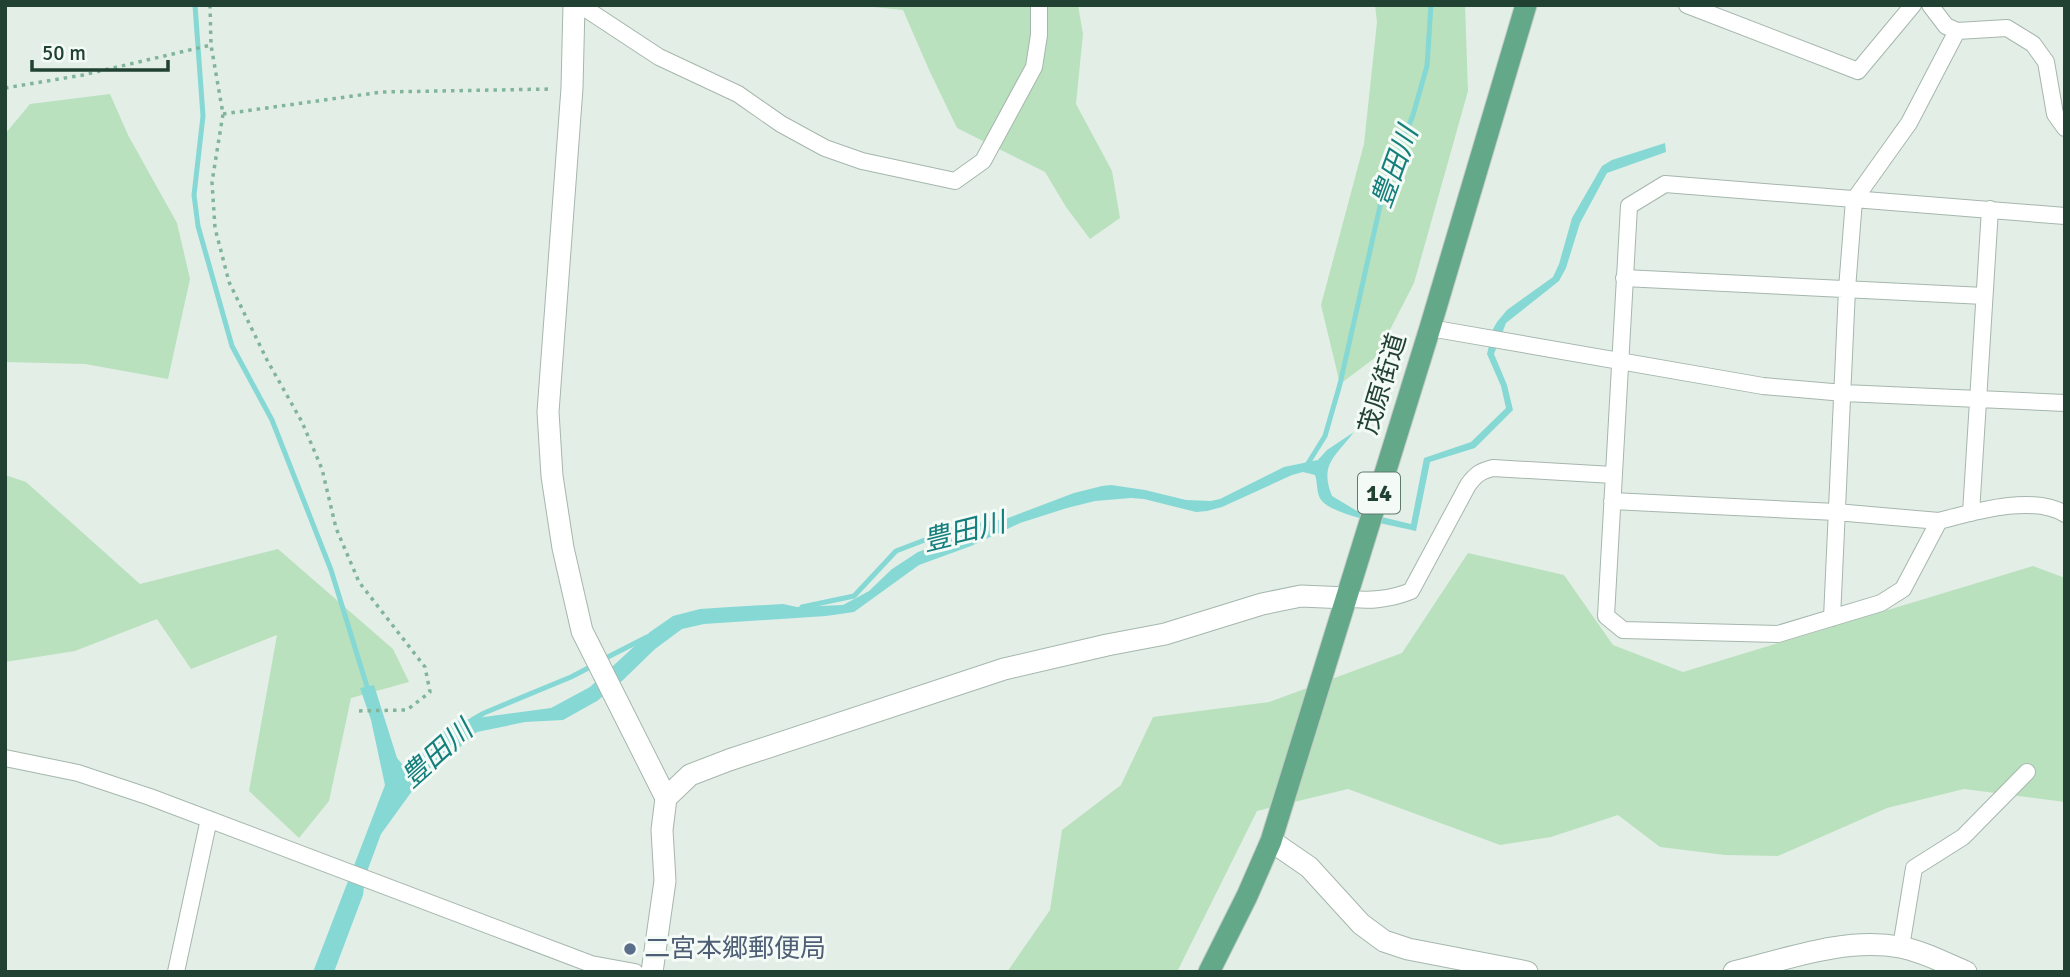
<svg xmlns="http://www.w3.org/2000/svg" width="2070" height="977" viewBox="0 0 2070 977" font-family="Signika,'Noto Sans JP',sans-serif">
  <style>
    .green { fill: #bae1bd }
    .water { fill: #86d8d5 }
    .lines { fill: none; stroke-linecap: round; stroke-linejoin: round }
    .stream { stroke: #86d8d5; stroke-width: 5 }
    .minor-casing { stroke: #a5b7ad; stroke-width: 18 }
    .tertiary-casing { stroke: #a5b7ad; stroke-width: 23 }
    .primary-casing { stroke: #c1cac6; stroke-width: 23 }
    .path { stroke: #81b59a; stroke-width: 3.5; stroke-dasharray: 3.5 5; stroke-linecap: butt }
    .minor { stroke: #fff; stroke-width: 16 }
    .tertiary { stroke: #fff; stroke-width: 21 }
    .primary { stroke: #63a889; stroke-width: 21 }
    .service-dot { fill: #5c6f8a; stroke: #f4faf6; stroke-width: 2.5 }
    .labels { text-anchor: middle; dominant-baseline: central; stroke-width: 6; stroke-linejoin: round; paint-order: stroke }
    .shield { fill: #f4faf6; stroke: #60796e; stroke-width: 2 }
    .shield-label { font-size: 24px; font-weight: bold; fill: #214233 }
    .street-label { font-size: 26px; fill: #214233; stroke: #f4faf6 }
    .service-label { font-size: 26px; fill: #4e5e75; stroke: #f4faf6; text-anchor: start }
    .water-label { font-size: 28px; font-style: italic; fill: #147f7c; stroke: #f4faf6 }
  </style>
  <rect width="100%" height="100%" fill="#e3eee7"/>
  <path class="green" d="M853 5H1078L1083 34 1076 104 1112 171 1120 218 1090 239 1066 207 1045 172 957 128 930 72 903 10Z
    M1375 5H1465L1468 91 1414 283 1376 357 1340 384 1321 305 1364 144 1377 22Z
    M110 94 128 135 177 223 190 279 168 379 85 364 5 362V134L30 104Z
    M5 475 26 482 140 584 278 549 393 649 409 682 351 698 329 801 299 838 249 791 277 635 191 669 157 619 75 651 5 662Z
    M1468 553 1564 575 1613 645 1683 672 2033 566 2065 578V802L1964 789 1887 808 1778 856 1725 855 1660 847 1618 815 1551 837 1500 845 1348 789 1257 811 1177 972H1007L1050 910 1062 830 1121 785 1153 717 1269 702 1402 653Z"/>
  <path class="water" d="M1665 143 1666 152 1607 173 1580 223 1566 268 1559 281 1506 323 1494 354 1507 385 1513 410 1475 448 1430 462 1416 531C1395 526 1335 516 1322 501 1316 495 1318 483 1315 475L1303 472 1292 475 1222 507 1207 511 1196 512 1144 499 1131 498 1095 501 1067 508 1020 523 971 546 919 565 854 612 826 616 704 624 682 629 655 649 623 680 597 701 563 720 525 722 477 732 415 787 381 834 365 877 363 895 334 972H313L385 785 371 720 360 688 374 685 397 758 402 764 412 763 454 721 551 708 590 687 650 632 673 616 700 609 730 607 783 604 797 607 843 605 869 591 892 569 918 552 1074 493 1102 486 1111 485 1145 490 1186 500 1211 501 1220 499 1284 467 1318 460 1327 450 1354 432C1336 456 1319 464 1332 496L1357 511 1411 524 1424 458 1471 442 1506 408 1501 386 1487 354 1493 329 1497 322 1507 310 1553 277 1559 264 1572 218 1602 166 1612 160Z"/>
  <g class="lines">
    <path class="stream" d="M195 5 203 116 194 195 198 226 232 346 272 420 331 570 369 693
      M1307 465 1325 436 1340 384 1385 184 1413 115 1427 66 1431 5
      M802 607 854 596 896 551 956 528 1002 522
      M602 660 647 637
      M472 720 484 713 571 677 594 665"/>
    <g class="minor-casing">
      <path id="minor" d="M580 5 659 57 738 94 781 124 825 148 862 161 955 181 983 161 1034 67 1039 35V5
        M1687 5 1858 71 1913 5
        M1930 5 1946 26 1957 31 2007 28 2033 44 2046 62 2055 114 2065 128
        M2065 216 1665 184 1629 206 1606 616 1623 630 1778 634 1881 603 1903 589 1939 521C1974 512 2032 494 2065 514
        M1624 278 1984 296
        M1430 328 1763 386 1844 393 2065 403
        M1612 501 1836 512 1939 521
        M1971 513 1990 209
        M1347 598C1367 602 1392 599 1411 591L1468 485C1476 474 1481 471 1493 468L1613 475
        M1832 618 1847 289 1854 200 1909 123 1957 31
        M5 758 78 773 150 797 591 964 635 972
        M1901 947 1914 868 1963 837 2027 772
        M176 972 209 819"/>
    </g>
    <g class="tertiary-casing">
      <path id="tertiary" d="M574 5 572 88 548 412 552 476 563 548 582 631 666 798 662 830 665 881 652 972
        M666 798 690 775 729 760 1004 669 1107 645 1165 634 1262 604 1301 596 1347 598
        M1271 841 1309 867 1361 924 1384 941 1408 949 1527 972
        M1734 972C1787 959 1845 937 1900 947 1922 951 1945 963 1966 972"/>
    </g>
    <g class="primary-casing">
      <path id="primary" d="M1209 972 1247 896 1271 841 1430 328 1526 5"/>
    </g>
    <path class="path" d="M210 5 211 45 223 114 212 182 215 228 229 282 267 360 302 422 322 469 336 528 359 582 425 667 430 692 407 710 355 711
      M5 88 83 75 211 45
      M223 114 382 92 552 89"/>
    <use href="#minor" class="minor"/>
    <use href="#tertiary" class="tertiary"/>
    <use href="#primary" class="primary"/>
  </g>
  <circle class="service-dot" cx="630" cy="949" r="7"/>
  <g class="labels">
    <rect class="shield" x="1358" y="472.5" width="42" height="41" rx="5"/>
    <g class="shield-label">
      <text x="1379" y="493">14</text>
    </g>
    <g class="street-label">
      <text transform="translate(1383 384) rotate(-73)">茂原街道</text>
    </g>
    <g class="service-label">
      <text x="644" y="949">二宮本郷郵便局</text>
    </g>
    <g class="water-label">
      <text transform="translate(1395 167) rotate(-70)">豊田川</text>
      <text transform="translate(964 532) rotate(-14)">豊田川</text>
      <text transform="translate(437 754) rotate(-42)">豊田川</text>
    </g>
  </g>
  <rect width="2070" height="977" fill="none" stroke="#214233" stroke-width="14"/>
  <path d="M32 60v10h136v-10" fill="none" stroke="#214233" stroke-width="3.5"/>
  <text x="42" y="60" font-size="21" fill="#214233" stroke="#f4faf6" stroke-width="5" paint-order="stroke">50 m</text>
</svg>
